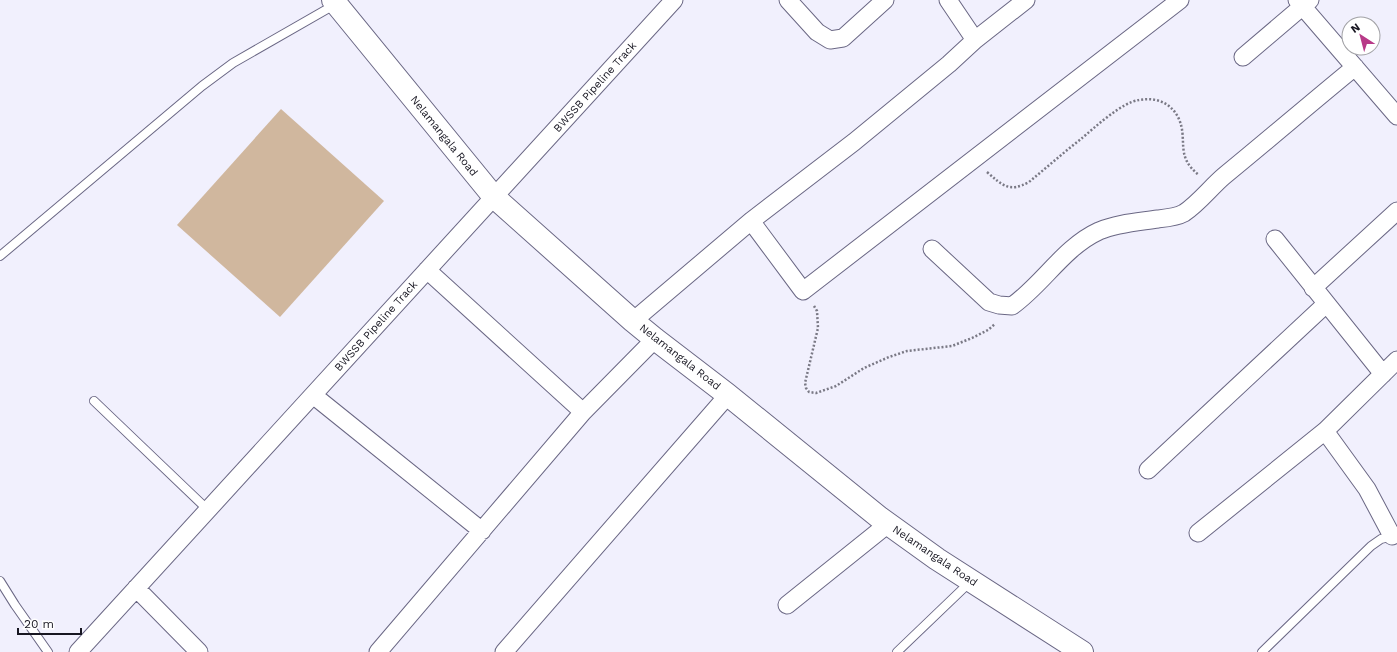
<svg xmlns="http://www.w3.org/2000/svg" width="1397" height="652" viewBox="0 0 1397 652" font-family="'Work Sans',sans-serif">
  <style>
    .building { fill: #d0b79e }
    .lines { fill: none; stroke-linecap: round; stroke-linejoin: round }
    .lane-casing { stroke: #6a6784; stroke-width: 10 }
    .street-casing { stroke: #6a6784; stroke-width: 19 }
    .secondary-casing { stroke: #6a6784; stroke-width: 24 }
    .path { stroke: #7a7985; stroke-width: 2.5; stroke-dasharray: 2 2; stroke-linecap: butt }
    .lane { stroke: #fff; stroke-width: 8 }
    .street { stroke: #fff; stroke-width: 17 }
    .secondary { stroke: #fff; stroke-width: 22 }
    .labels { text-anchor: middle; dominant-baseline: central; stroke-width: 3; stroke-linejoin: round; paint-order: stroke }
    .street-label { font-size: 11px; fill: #171621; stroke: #fff }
  </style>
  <rect width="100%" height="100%" fill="#f1f0fd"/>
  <path class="building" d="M281 109 384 201 280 317 177 225Z"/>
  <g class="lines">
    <g class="lane-casing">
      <path id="lane" d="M0 256 202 86 233 63 336 4
        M94 401 208 510
        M0 581 15 605 48 652
        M897 652 970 582
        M1262 652 1371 546 1381 539 1393 536"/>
    </g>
    <g class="street-casing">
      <path id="street" d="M788 0 817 32 830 40 843 38 885 0
        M1297 0 1397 116
        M975 40 1026 0
        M1243 57 1310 0
        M751 221 803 291 1180 0
        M1275 239 1383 374
        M932 249 989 302 999 305 1012 306C1043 284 1064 247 1099 231 1118 223 1138 222 1158 219 1167 218 1177 217 1184 213 1199 203 1211 187 1224 176 1268 140 1311 103 1355 67
        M427 270 583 412
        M1313 288 1397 211
        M633 321 751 221 854 142 949 64 975 40 948 0
        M313 395 482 531
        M1325 431 1367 489 1392 536
        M1148 470 1326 304
        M1198 533 1325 431 1397 360
        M136 588 199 652
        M787 605 888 524
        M78 652 674 0
        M378 652 583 412 655 339
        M504 652 728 395"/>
    </g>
    <g class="secondary-casing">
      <path id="secondary" d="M333 0 494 197 633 321 655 339 728 395 880 518 937 559 1082 652"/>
    </g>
    <path class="path" d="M987 172C1002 185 1009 193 1029 182 1046 168 1063 153 1081 139 1094 128 1122 102 1139 100 1155 97 1170 102 1178 117 1189 139 1174 156 1199 175
      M814 306 817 311 818 328 805 383 806 388 809 392 816 393 836 386 864 368 889 357 907 351 952 346 972 338 988 330 995 324"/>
    <use href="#lane" class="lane"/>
    <use href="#street" class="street"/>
    <use href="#secondary" class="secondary"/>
  </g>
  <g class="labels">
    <g class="street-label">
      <text transform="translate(595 87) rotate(-48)">BWSSB Pipeline Track</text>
      <text transform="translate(444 136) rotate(51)">Nelamangala Road</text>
      <text transform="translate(376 326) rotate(-48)">BWSSB Pipeline Track</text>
      <text transform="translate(680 357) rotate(38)">Nelamangala Road</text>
      <text transform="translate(935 556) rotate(34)">Nelamangala Road</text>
    </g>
  </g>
  <g transform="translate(1361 36) rotate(324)"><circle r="19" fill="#ffffff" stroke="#a2a2a6"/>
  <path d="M0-3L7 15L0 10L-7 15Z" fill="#b83a88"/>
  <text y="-6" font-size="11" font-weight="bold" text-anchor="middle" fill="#171621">N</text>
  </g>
  <path d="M18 628v6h63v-6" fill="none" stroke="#171621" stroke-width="2"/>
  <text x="24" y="628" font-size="12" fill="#171621" stroke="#ffffff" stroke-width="3" paint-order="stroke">20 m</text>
</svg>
